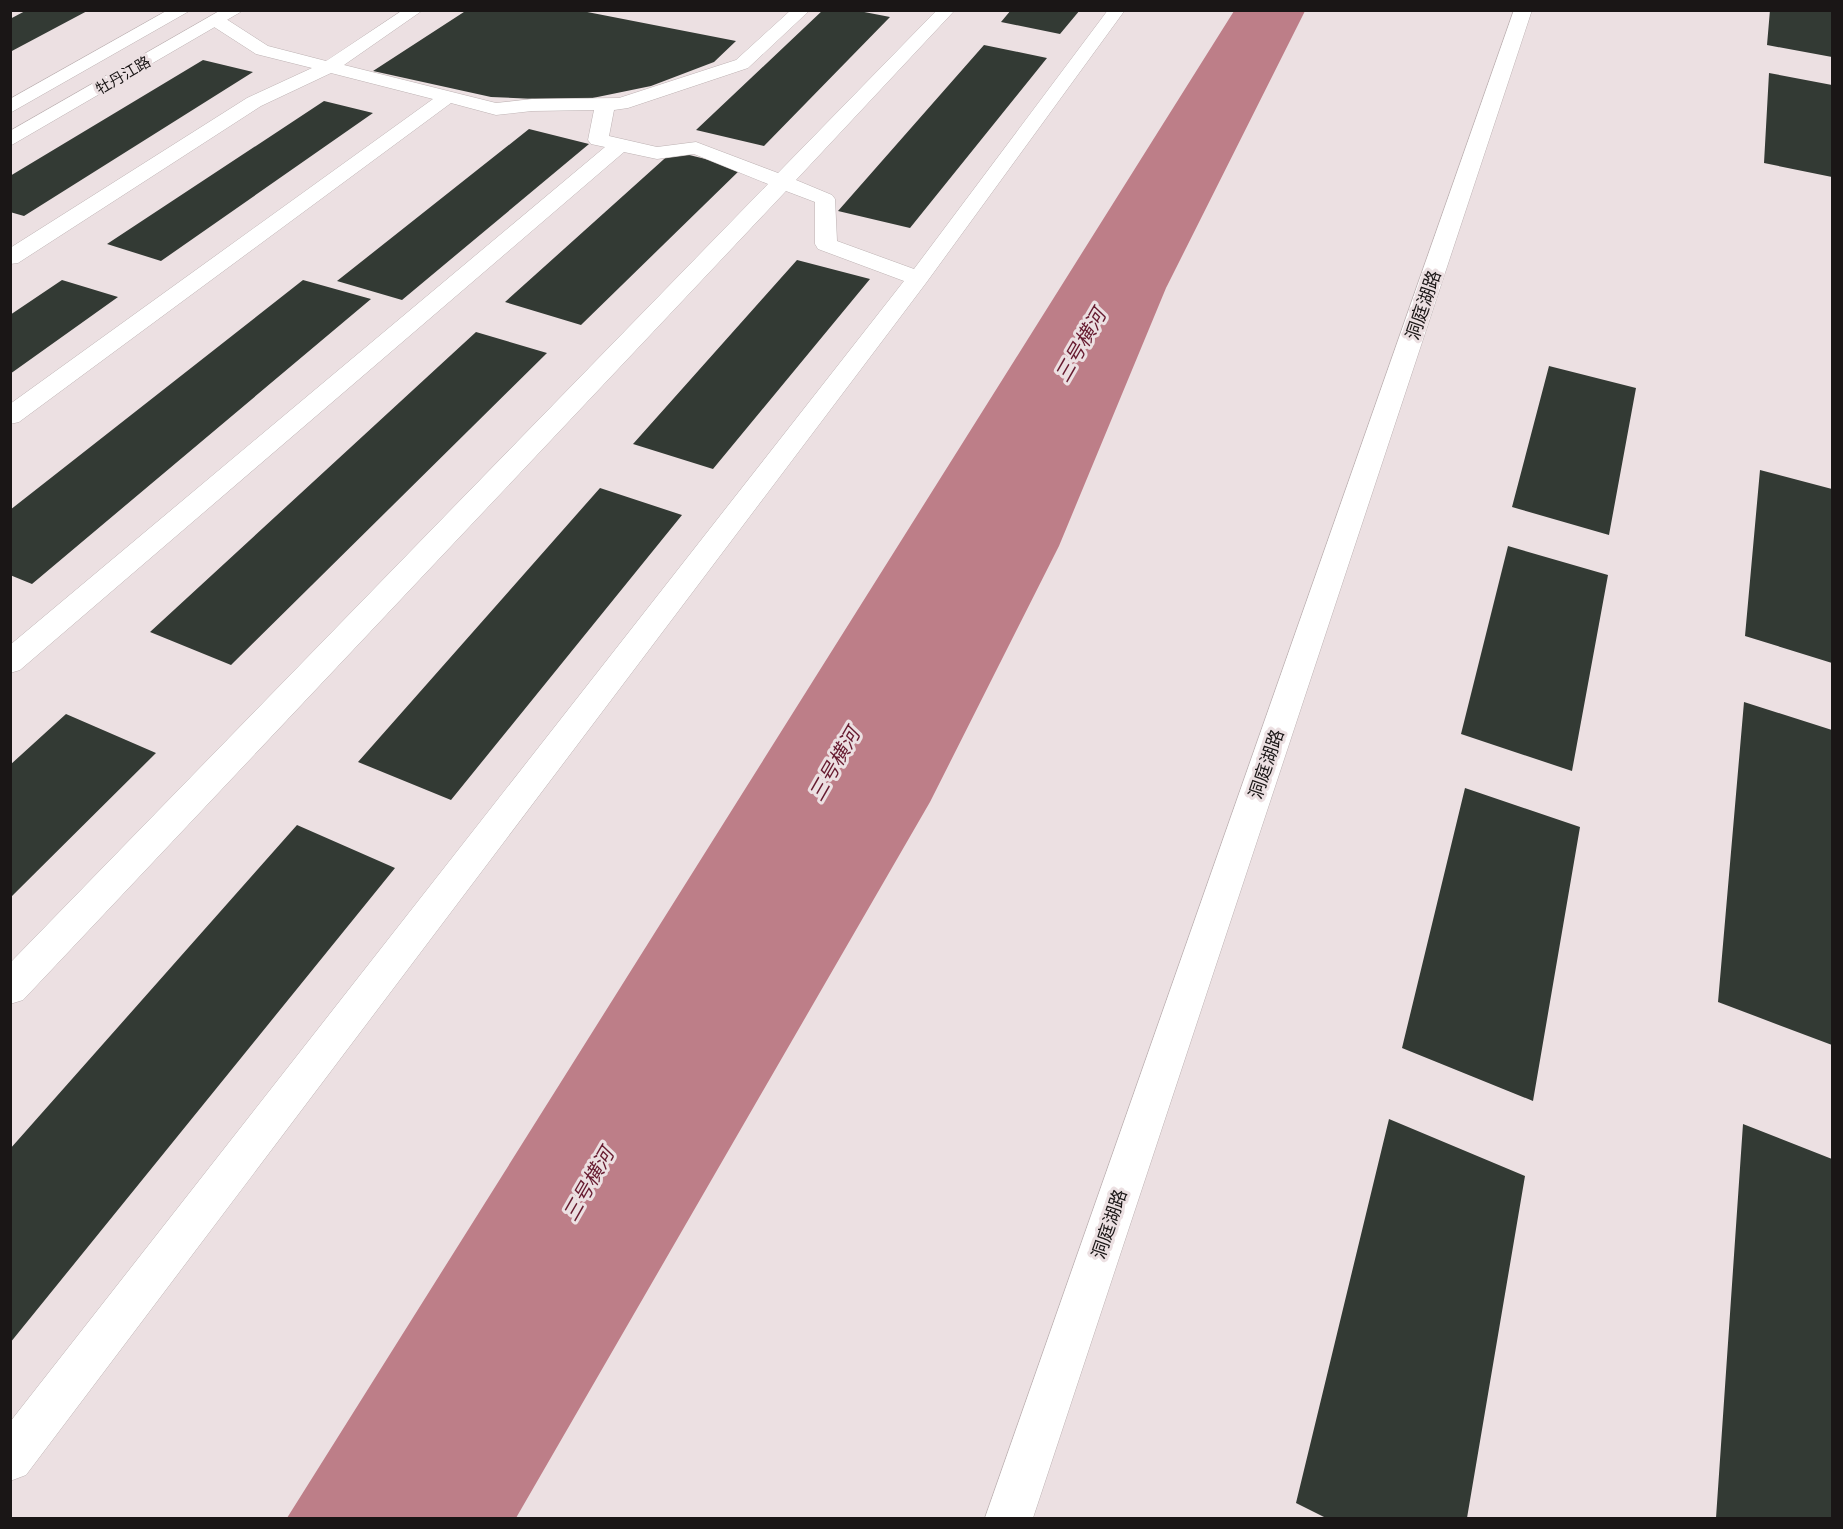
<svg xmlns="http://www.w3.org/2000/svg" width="1843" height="1529" viewBox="0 0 1843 1529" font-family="'Titillium Web','Noto Sans SC',sans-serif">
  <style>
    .water { fill: #bd7e88 }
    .building { fill: #333a34 }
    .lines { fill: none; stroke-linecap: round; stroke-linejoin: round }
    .service-casing { stroke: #bdb2b3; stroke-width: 1 }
    .tertiary-casing { stroke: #bdb2b3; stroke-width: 1 }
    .service { fill: #fff; fill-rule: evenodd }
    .tertiary { fill: #fff; fill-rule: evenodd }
    .labels { text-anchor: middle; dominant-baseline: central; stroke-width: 6; stroke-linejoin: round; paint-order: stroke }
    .far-street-label { font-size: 15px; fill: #1a1616; stroke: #ece0e2 }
    .street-label { font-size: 18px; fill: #1a1616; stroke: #ece0e2 }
    .water-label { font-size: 20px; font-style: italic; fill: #661a2f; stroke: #ece0e2 }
  </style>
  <rect width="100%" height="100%" fill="#ece0e2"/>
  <path class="water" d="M1234 11H1305L1166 288 1059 546 930 802 516 1518H287Z"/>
  <path class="building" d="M27 10H89L10 52V19Z
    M467 10H577L736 41 714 62 651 86 578 101 491 97 373 71Z
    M823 10H854L890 17 764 146 696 130Z
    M1011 10H1080L1060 34 1001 22Z
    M1770 10H1832V57L1767 45Z
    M984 45 1047 58 910 228 838 211Z
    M203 60 253 72 24 216 10 212V176Z
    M1769 73 1832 85V177L1764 163Z
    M324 101 373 113 161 261 107 244Z
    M529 129 589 144 402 300 337 281Z
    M673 151 742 168 581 325 505 302Z
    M797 260 870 279 713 469 633 444Z
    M62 280 118 297 10 374V315Z
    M303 280 371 299 32 584 10 575V510Z
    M476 332 547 353 231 665 150 632Z
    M1549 366 1636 388 1609 535 1512 507Z
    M1760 470 1832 489V663L1745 636Z
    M600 488 682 515 451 800 358 762Z
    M1508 546 1608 575 1572 771 1461 734Z
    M1744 702 1832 730V1045L1718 1002Z
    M66 714 156 753 10 898V765Z
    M1465 788 1580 827 1533 1101 1402 1048Z
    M297 825 395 868 10 1343V1149Z
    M1389 1119 1525 1176 1467 1518H1326L1296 1503Z
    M1743 1124 1832 1159V1518H1716Z"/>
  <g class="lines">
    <g class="service-casing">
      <path id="service" d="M403 10H423L344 65 496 103 532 99 619 98 736 60 791 10H810L748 68 628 108 614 110 609 136 657 147 696 142 778 173 937 10H955L796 180 832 195 835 199 837 241 914 269 1108 10H1125L926 283 26 1475 10 1481V1422L904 281 818 249 815 244V202L786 191 23 1000 10 1004V963L768 184 694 154 657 159 624 152 20 670 10 673V645L605 147 591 144 588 140 594 110 532 111 496 115 451 103 19 422 10 424V404L433 99 331 73 261 106 18 263 10 264V248L247 98 312 68 256 54 211 25 208 21 211 17H223L268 46 326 61Z"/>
    </g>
    <g class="tertiary-casing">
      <path id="tertiary" d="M168 10H191L10 113V99Z
        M221 10H244L10 146V131Z
        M1514 10H1532L1033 1518H985Z"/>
    </g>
    <use href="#service" class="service"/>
    <use href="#tertiary" class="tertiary"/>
  </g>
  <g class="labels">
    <g class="far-street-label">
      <text transform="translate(123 75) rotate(-30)">牡丹江路</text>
    </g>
    <g class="street-label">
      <text transform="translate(1423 305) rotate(-71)">洞庭湖路</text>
      <text transform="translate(1266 764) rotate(-71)">洞庭湖路</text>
      <text transform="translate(1109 1224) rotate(-71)">洞庭湖路</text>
    </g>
    <g class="water-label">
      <text transform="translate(1080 345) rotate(-60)">三号横河</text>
      <text transform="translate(834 764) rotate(-60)">三号横河</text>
      <text transform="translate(588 1184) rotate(-60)">三号横河</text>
    </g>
  </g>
  <rect width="1843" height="1529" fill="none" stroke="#1a1616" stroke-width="24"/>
</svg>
